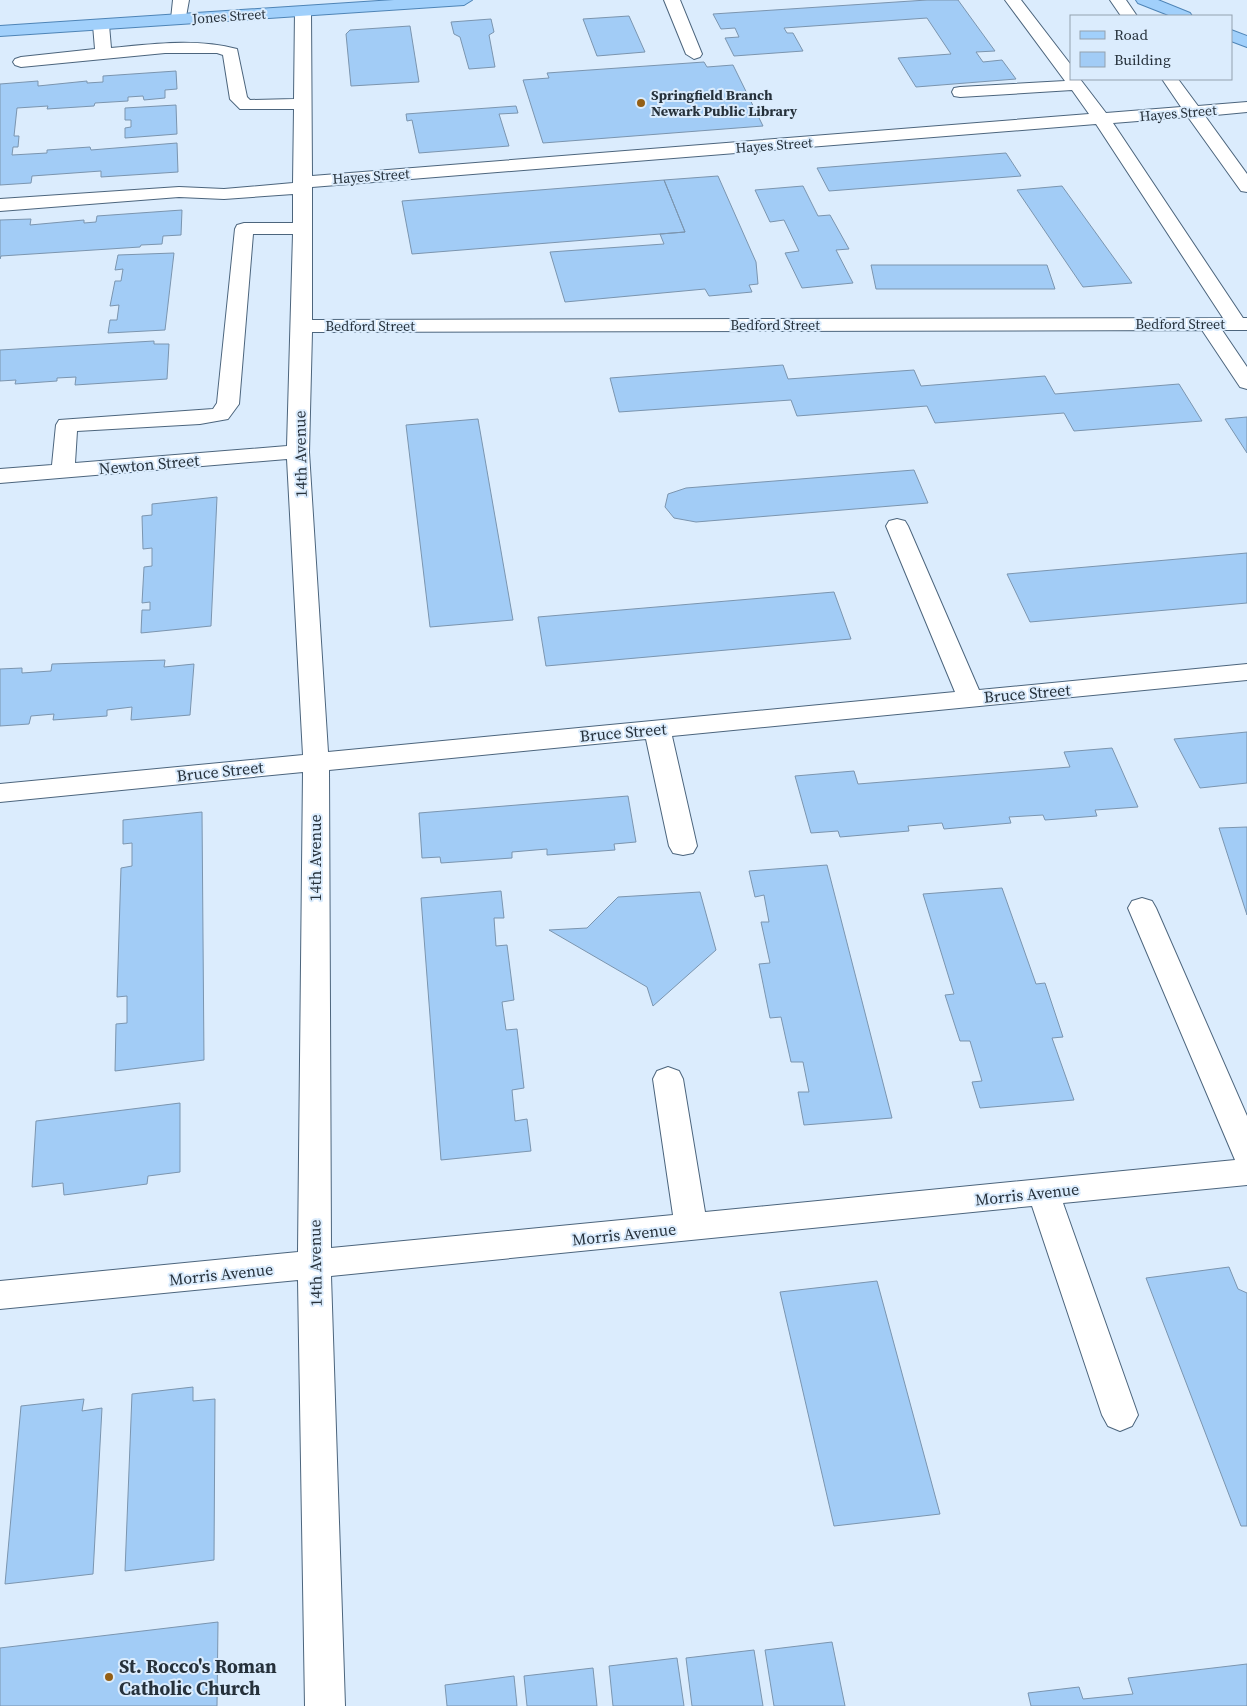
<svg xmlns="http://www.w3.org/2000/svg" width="1247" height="1706" viewBox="0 0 1247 1706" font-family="'Source Serif 4',serif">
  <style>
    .building { fill: #a2ccf6; stroke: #7b95af }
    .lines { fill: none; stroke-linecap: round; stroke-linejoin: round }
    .minor-casing { stroke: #4c657d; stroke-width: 2 }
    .major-casing { stroke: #4e84b6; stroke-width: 2 }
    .minor { fill: #fff; fill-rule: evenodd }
    .major { fill: #a1d0fb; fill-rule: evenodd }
    .poi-dot { fill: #945f15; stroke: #dbecfd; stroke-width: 2 }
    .labels { text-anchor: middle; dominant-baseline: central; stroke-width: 4; stroke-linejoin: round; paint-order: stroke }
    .far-street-label { font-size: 14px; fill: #26313b; stroke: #dbecfd }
    .far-poi-label { font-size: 14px; font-weight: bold; fill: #26313b; stroke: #dbecfd; text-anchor: start }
    .street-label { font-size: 16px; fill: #26313b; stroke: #dbecfd }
    .near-poi-label { font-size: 19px; font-weight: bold; fill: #26313b; stroke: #dbecfd; text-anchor: start }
  </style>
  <rect width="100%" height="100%" fill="#dbecfd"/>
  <path class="building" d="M927 0H958L995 51 976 52 983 62 1002 60 1016 79 916 87 898 58 951 54 927 18 784 28 787 33H793L803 51 734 56 725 38 739 37 735 28 721 29 713 14Z
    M629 16 645 52 597 56 583 19Z
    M491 19 494 32 489 35 495 67 469 69 460 37 454 34 451 22Z
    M410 26 419 82 351 86 346 34 350 30Z
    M704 62 707 67 733 65 763 126 543 143 523 80 549 78 547 73Z
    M176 71 177 89 165 90V98L144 100 143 96 128 97V101L95 103 94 106 47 109 48 106 17 108 14 136H19L18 147H13L12 155 47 153V150L90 147 91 150 177 143 178 172 101 177V171L32 176 31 183 0 185V84L38 81V86L87 81V83L103 82V76Z
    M176 105 177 134 125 138V128L131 127V120H125V108Z
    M516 106 518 113 499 114 509 146 419 153 412 120 407 121 406 114Z
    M1006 153 1021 176 829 191 817 168Z
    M718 176 756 262 758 284 749 285 752 292 709 296 705 289 565 302 550 252 664 244 660 234 685 232 664 180Z
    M664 180 685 232 412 254 402 201Z
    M803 186 818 216 830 215 849 249 836 250 853 283 802 288 785 253 799 251 784 220 770 222 755 190Z
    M1062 186 1132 283 1083 287 1017 190Z
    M182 210 181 235 163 236 162 244 141 245 140 247 1 256 0 259V220L31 219 30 225 84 220V223L96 222 97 216Z
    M174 253 165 330 108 333 110 320H117L119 305 110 306 115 281H121L123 269 115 270 118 255Z
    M871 265H1047L1055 289H876Z
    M154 341V344H169L167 379 75 385 76 377 57 378V381L15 384 16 380 0 381V350Z
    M783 365 788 379 914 370 921 386 1045 376 1055 394 1179 384 1202 421 1074 431 1064 413 935 423 927 406 797 416 791 400 619 412 610 378Z
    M1247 417V453L1225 419Z
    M478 419 513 620 430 627 406 425Z
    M914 470 928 503 696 522 674 518 665 507 668 494 686 488Z
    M217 497 211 626 141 633 142 610H150V602L142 603 144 567 152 566V548L143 549 142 516 152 515V504Z
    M1247 553V603L1030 622 1007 574Z
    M834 592 851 639 546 666 538 617Z
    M165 660 164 667 194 664 190 715 131 720 132 707 107 710V716L53 720 54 714 31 716 29 724 0 726V669L22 668V673L51 671 52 664Z
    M1247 732V783L1200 788 1174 739Z
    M1112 748 1138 807 1095 810 1097 816 1045 820 1043 815 1009 817 1011 823 944 829 942 823 908 826 909 831 840 837 838 831 811 833 795 776 854 771 858 784 1070 767 1064 752Z
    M628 796 636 842 614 844 615 850 547 855V849L512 852V858L441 863 440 857 422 858 419 813Z
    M202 812 204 1060 115 1071 116 1024 127 1023V996L117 997 121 868 132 866V843L123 844V820Z
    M1247 827V915L1219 828Z
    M827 865 892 1118 804 1125 798 1092H809L803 1062H791L781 1017 770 1018 759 964 770 963 761 922H769L764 895 755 897 749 871Z
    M1002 888 1036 984 1045 983 1063 1037 1052 1038 1074 1100 980 1108 972 1082 982 1081 970 1041H960L945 995 954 994 923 894Z
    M501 891 504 918H494L496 946 507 945 514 1000 502 1002 506 1030 517 1029 524 1088 512 1090 515 1121 527 1119 531 1151 441 1160 421 898Z
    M700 892 716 950 653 1006 647 987 549 930 587 928 618 897Z
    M180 1103V1172L148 1176 147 1184 64 1195 63 1183 32 1187 36 1121Z
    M1229 1267 1238 1289 1247 1293V1526H1241L1146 1278Z
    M877 1281 940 1514 834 1526 780 1292Z
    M193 1387V1401L215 1399 214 1560 125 1571 132 1394Z
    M84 1399 82 1411 102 1408 93 1574 5 1584 21 1406Z
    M218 1622 217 1706H0V1648Z
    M832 1642 845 1706H774L765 1650Z
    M754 1650 763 1706H692L686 1658Z
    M677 1658 684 1706H613L609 1666Z
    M1247 1664V1706H1031L1028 1693 1079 1687 1083 1699 1133 1694 1128 1678Z
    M593 1668 597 1706H527L524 1676Z
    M514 1676 517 1706H447L445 1685Z"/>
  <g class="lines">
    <g class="minor-casing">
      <path id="minor" d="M173 0H189L185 22 179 24 171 19Z
        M664 0H680L702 54 700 57 694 59 686 54Z
        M1005 0H1021L1071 65V79H1080L1106 113 1181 107 1162 79H1178L1198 106 1247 102V112L1205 116 1247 174V192L1241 191 1188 117 1113 123 1243 318H1247V330H1222L1247 367V389L1240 387 1202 330 312 332 309 452 328 752 955 692 886 526 889 521 897 519 905 521 908 526 979 690 1247 664V680L672 736 697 846 693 853 683 855 673 853 669 846 646 739 329 770 331 1248 673 1215 653 1079 657 1071 668 1067 679 1071 683 1079 705 1212 1235 1160 1128 908 1132 901 1142 898 1152 901 1156 908 1247 1116V1185L1063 1203 1138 1415 1132 1426 1120 1431 1108 1426 1102 1415 1032 1206 331 1276 345 1706H305L298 1280 0 1309V1281L298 1252 303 772 0 802V784L303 755 287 459 0 483V469L52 465 56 425 59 420 213 409 217 403 235 229 237 225 244 223H293V194L224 199 179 197 0 211V199L179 187 224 189 293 183 294 109H240L230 99 223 55 217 53H165L21 67 15 65 13 62 15 59 21 57 95 49 93 25 101 20 109 25 111 48C153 44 196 38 237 49L247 97 250 100 294 99 295 11 297 8H309L311 11 312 176 1089 114 1072 90 960 97 954 96 952 92 954 88 960 87 1065 81ZM1096 124 1223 318 312 320V187ZM253 234H293L287 446 75 463 77 431 200 424 228 419 239 404Z
        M1110 0H1126L1137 16H1121Z"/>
    </g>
    <g class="major-casing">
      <path id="major" d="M394 0H472L464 5 0 36V26Z
        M1136 0H1158L1190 13 1192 16H1171L1138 3Z
        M1231 30 1247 36V47L1231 41Z"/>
    </g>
    <use href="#minor" class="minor"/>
    <use href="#major" class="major"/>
  </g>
  <g class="poi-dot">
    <circle cx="641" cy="103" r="5"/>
    <circle cx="109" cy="1677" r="5"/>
  </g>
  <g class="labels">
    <g class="far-street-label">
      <text transform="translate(229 16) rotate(-4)">Jones Street</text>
      <text transform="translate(1178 113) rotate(-5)">Hayes Street</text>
      <text transform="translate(774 145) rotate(-4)">Hayes Street</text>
      <text transform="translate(371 176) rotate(-4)">Hayes Street</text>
      <text x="1180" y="324">Bedford Street</text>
      <text x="775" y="325">Bedford Street</text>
      <text x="370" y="326">Bedford Street</text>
    </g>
    <g class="far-poi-label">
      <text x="651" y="95">Springfield Branch<tspan x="651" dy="16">Newark Public Library</tspan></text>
    </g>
    <g class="street-label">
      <text transform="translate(300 454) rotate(-91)">14th Avenue</text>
      <text transform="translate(149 464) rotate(-5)">Newton Street</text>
      <text transform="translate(1027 693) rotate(-5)">Bruce Street</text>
      <text transform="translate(623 732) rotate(-5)">Bruce Street</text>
      <text transform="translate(220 771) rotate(-6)">Bruce Street</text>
      <text transform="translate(315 858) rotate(-90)">14th Avenue</text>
      <text transform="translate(1027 1194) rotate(-6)">Morris Avenue</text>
      <text transform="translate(624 1234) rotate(-6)">Morris Avenue</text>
      <text transform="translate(315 1263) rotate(-91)">14th Avenue</text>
      <text transform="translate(221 1274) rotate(-6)">Morris Avenue</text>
    </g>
    <g class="near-poi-label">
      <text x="119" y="1666">St. Rocco's Roman<tspan x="119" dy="22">Catholic Church</tspan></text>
    </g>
  </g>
  <rect x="1070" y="15" width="162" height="65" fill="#dbecfd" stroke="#93a1af"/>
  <rect x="1080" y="31" width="25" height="8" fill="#a1d0fb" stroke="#93a1af"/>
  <text x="1114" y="40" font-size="15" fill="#26313b">Road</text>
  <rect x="1080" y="52" width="25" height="15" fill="#a2ccf6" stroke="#93a1af"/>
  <text x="1114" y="65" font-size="15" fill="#26313b">Building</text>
</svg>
